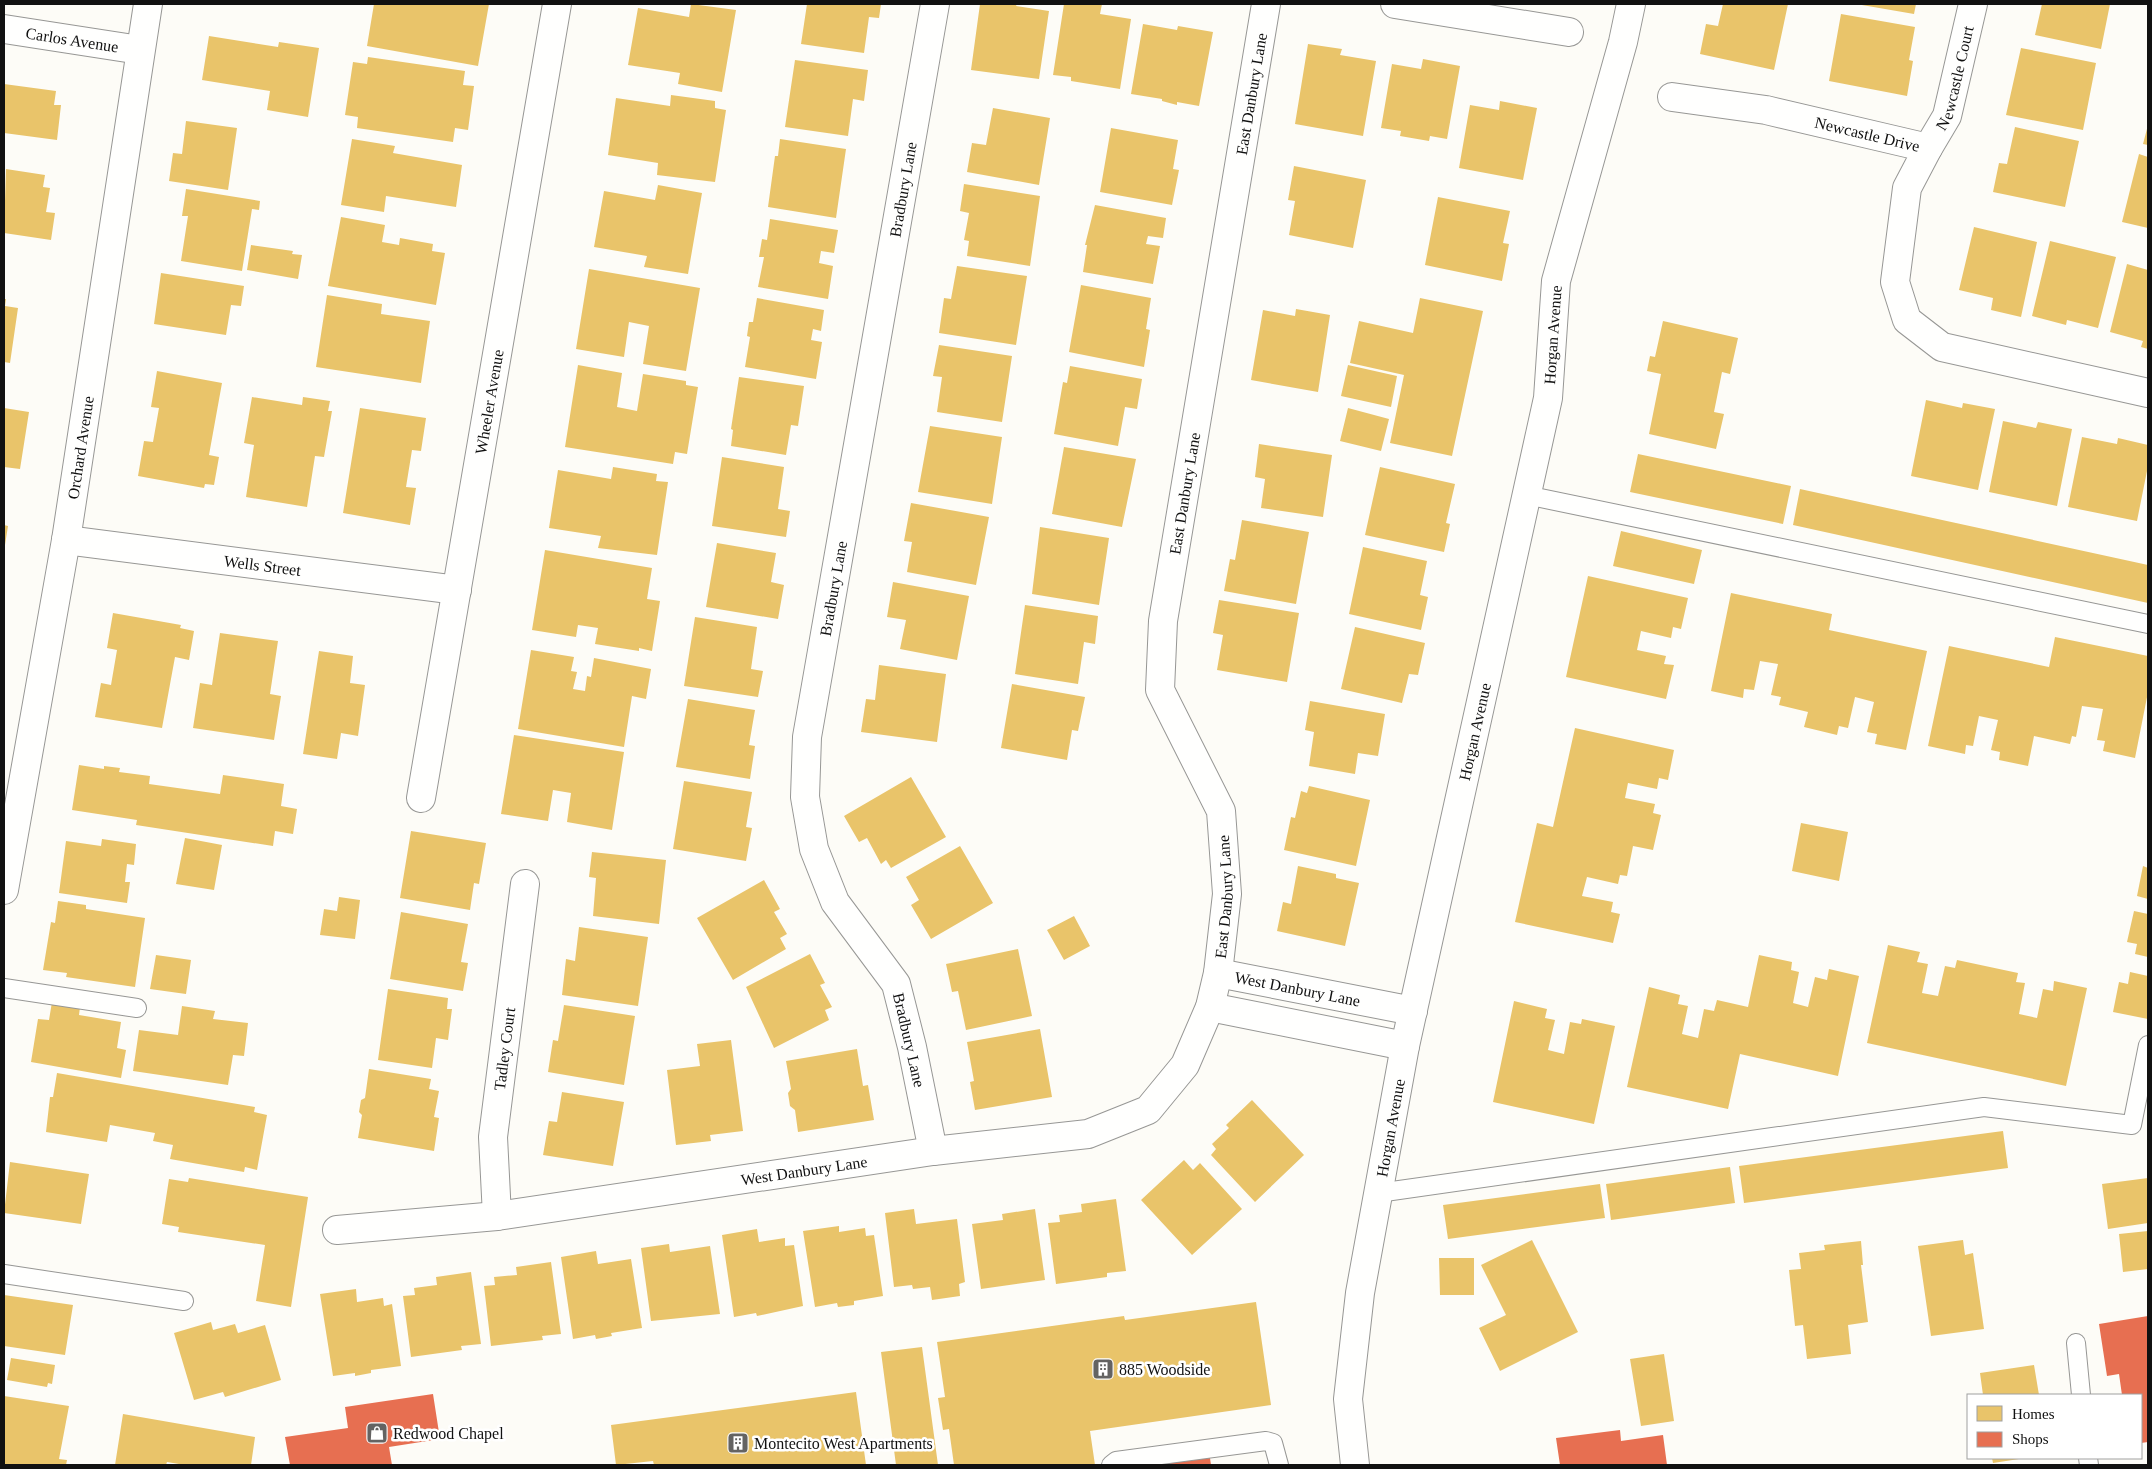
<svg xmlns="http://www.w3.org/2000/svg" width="2152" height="1469" viewBox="0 0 2152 1469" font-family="'Times New Roman',serif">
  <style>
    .homes { fill: #e9c46a }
    .shops { fill: #e76f51 }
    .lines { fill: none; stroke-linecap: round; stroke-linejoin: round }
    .lane-casing { stroke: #979795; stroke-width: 20 }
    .street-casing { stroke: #979795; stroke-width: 30 }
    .lane { stroke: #fffffe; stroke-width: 18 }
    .street { stroke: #fffffe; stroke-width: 28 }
    .labels { text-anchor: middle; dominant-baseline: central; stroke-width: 5; stroke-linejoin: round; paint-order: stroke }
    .street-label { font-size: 16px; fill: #111; stroke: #fff }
    .poi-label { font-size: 16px; fill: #111; stroke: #fff; text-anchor: start }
  </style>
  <rect width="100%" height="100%" fill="#fdfcf7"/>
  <path class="homes" d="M374 4H489L478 66 367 46Z
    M691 4 736 10 722 92 678 84 680 73 628 65 638 8 689 17Z
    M807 4H881L879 18 869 17 864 53 801 44Z
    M980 4H1017L1016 6 1049 11 1039 79 971 70Z
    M1064 4H1102L1100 14 1131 19 1120 89 1071 81V77L1053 75Z
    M1723 4H1788L1774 70 1700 54 1706 24 1718 26Z
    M1856 4H1916L1914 14Z
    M2042 4H2110L2101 49 2035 35Z
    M1841 14 1915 27 1909 60 1913 61 1907 96 1829 81Z
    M1143 24 1177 30 1178 26 1213 32 1199 106 1177 102V105L1162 101V99L1131 94Z
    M209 36 278 47 279 42 319 48 308 117 267 110 270 91 202 80Z
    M1308 44 1342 49 1340 55 1376 61 1363 136 1295 124Z
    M2021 48 2096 63 2083 130 2006 115Z
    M368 57 465 71 463 85 474 86 468 130 455 128 453 142 357 128 358 117 345 115 353 62 367 64Z
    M1423 59 1460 66 1447 139 1430 136 1429 141 1400 136 1401 131 1381 128 1392 64 1421 69Z
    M795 60 868 70 864 101 853 99 848 136 785 127Z
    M4 84 56 91 54 105H61L57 140 4 133Z
    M671 95 715 101V108L726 110 715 182 657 175 658 163 608 155 616 98 670 106Z
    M1500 101 1537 108 1523 180 1459 168 1470 105 1499 110Z
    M993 108 1050 118 1039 185 967 172 972 143 986 145Z
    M186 121 237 128 228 190 169 181 173 153 182 154Z
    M2148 125V145L2143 144Z
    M2015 127 2079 141 2065 207 1993 192 1999 163 2007 164Z
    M1111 128 1178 140 1173 169 1179 170 1172 205 1100 192Z
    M352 139 395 146 393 153 462 165 456 207 386 196 384 212 341 205Z
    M780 139 846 149 836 218 768 207 775 156H778Z
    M2139 154 2148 157V228L2122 222Z
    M1294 166 1366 180 1353 248 1289 235 1295 201 1288 200Z
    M6 169 45 175 43 187 50 188 46 212 55 213 51 240 4 233Z
    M964 184 1040 196 1030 266 967 256 969 241 964 240 969 213 960 211Z
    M658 185 702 193 688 274 644 267 647 256 594 247 604 191 655 200Z
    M186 189 260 201 259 210 252 209 242 271 181 261 188 216H182Z
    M1438 197 1510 211 1503 243 1509 244 1502 281 1425 265Z
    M1095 205 1166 218 1163 238 1148 236 1146 244 1160 246 1153 284 1083 272 1087 245H1085Z
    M341 217 385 225 382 242 399 245 400 238 433 244 432 251 445 253 436 305 328 286Z
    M770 219 838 230 834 253 821 251 819 263 833 266 828 299 758 287 764 257H759L762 239 767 240Z
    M1974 227 2037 242 2021 317 1991 310 1993 298 1959 290Z
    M2050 241 2116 257 2098 328 2067 320 2066 325 2032 316Z
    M251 245 293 251 292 254 302 255 298 279 247 270Z
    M2127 264 2148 270V349L2141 347 2143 341 2110 332Z
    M957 266 1027 276 1016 345 939 333 944 298 951 299Z
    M589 269 700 288 686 371 643 364 649 326 629 322 624 357 576 349Z
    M161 273 244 286 241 306 231 305 226 335 154 324Z
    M1081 285 1151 298 1146 329 1150 330 1144 367 1069 352Z
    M327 295 382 304 381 314 430 321 421 383 316 367Z
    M757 298 824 310 821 331 813 329 811 340 822 342 816 379 745 367 750 337 747 336 749 322H753Z
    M1420 298 1483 311 1452 456 1390 443 1404 375 1350 363 1359 321 1413 333Z
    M4 299H6L5 306 18 308 10 363 4 362Z
    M1296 309 1330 315 1318 392 1251 380 1263 310 1295 316Z
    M1663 321 1738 338 1730 374 1722 372 1714 412 1724 414 1716 449 1649 434 1661 374 1647 371 1650 356 1655 357Z
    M939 345 1012 356 1002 422 937 412 942 377 933 376Z
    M578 365 622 373 617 407 637 411 643 374 686 381V385L698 387 687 454 675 452 673 464 565 447Z
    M1348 365 1397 376 1391 407 1341 396Z
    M1070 366 1142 379 1137 409 1125 407 1118 446 1054 434 1063 382 1067 383Z
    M157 371 222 383 209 455 219 457 214 485 205 484 204 488 138 476 144 441 153 442 159 408 151 407Z
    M739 377 804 386 798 426 791 425 786 455 731 446 733 430 731 429Z
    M252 397 302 405 303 397 330 401 328 411H332L324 457 315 456 307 507 246 497 254 445 244 443Z
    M1926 400 1962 408 1963 403 1995 409 1978 490 1911 476Z
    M4 408 29 412 20 469 4 467Z
    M360 408 426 418 421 451 412 450 406 487 416 488 410 525 343 513Z
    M1348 408 1389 419 1381 451 1340 441Z
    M2003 421 2036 428 2038 422 2072 429 2057 506 1989 492Z
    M930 426 1002 437 992 504 918 492Z
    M2082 437 2117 444 2118 438 2148 445V466L2137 521 2068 507Z
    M1259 444 1332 455 1323 517 1261 508 1265 479 1255 477Z
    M1064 447 1136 459 1122 527 1052 514Z
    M1638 454 1791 486 1783 524 1630 492Z
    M722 457 784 467 778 509 790 511 786 537 712 526Z
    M613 467 657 474 656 481 668 482 657 555 598 548 601 536 549 528 558 470 611 479Z
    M1380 467 1455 484 1446 523 1450 524 1444 552 1365 535Z
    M1800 489 2148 565V603L1793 525Z
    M911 503 989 517 976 585 907 572 912 542 904 541Z
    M1242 520 1309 532 1296 604 1224 591 1230 559 1235 560Z
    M4 525 8 526 5 545H4Z
    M1040 527 1109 538 1099 605 1032 594Z
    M1621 531 1702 550 1694 584 1613 566Z
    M717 543 776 553 771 582 784 585 778 619 706 607Z
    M1363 547 1427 561 1420 595 1428 597 1421 630 1349 614Z
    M545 550 652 568 647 599 660 601 652 651 639 648V651L595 644 598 628 578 625 576 637 532 630Z
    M1588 576 1688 598 1681 629 1673 627 1671 638 1641 631 1637 650 1666 656 1664 664 1674 665 1666 699 1566 677Z
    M893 582 969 596 957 660 900 649 906 620 887 617Z
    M1731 593 1832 614 1829 630 1927 651 1906 750 1875 744 1877 734 1867 732 1874 702 1855 697 1848 728 1839 726 1837 735 1804 727 1808 712 1779 705 1781 697 1771 695 1778 664 1760 661 1754 690 1744 689 1743 698 1711 691Z
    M1219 600 1299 613 1287 682 1217 670 1223 635 1213 633Z
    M1025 605 1098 616 1095 644 1084 642 1078 684 1015 674Z
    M113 613 181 625 180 628 194 631 189 660 175 657 162 728 95 717 101 683 111 685 117 650 107 648Z
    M695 617 757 627 751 669 763 671 758 697 684 686Z
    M1355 627 1425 643 1418 675 1409 674 1402 703 1341 689Z
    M220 633 278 641 270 694 281 696 274 740 193 728 200 683 212 685Z
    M2055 637 2148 656V692L2135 758 2103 751 2105 741 2097 740 2103 709 2082 706 2076 737 2072 736 2070 744 2034 736 2028 766 1999 760 2000 752 1991 750 1998 720 1979 716 1973 746 1966 745 1965 754 1928 746 1949 646 2049 667Z
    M531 650 574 657 571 671 577 672 573 689 585 691 587 676 591 677 594 658 651 669 646 699 632 696 624 747 518 729Z
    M319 651 353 656 350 683 365 685 358 736 341 733 337 759 303 754Z
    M879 665 946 674 937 742 861 732 866 699 875 700Z
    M1012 684 1085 697 1078 731 1072 730 1067 760 1001 748Z
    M688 699 755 710 749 745 755 746 750 779 676 767Z
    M1310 701 1385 714 1378 756 1358 753 1355 774 1309 766 1314 732 1305 730Z
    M1575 728 1674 750 1668 780 1659 778 1657 789 1628 783 1625 798 1655 804 1653 813 1661 815 1653 850 1633 846 1627 876 1620 875 1618 884 1587 877 1582 896 1613 902 1611 912 1620 914 1613 943 1515 922 1537 823 1553 827Z
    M514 735 624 752 612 830 567 822 571 793 553 790 548 821 501 814Z
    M79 765 104 769V766L120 768 119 772 150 776 149 784 220 794 223 775 284 784 281 806 297 809 293 834 275 831 273 846 136 825 137 820 72 810Z
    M911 777 946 837 891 868 886 860 881 864 867 838 859 842 844 816Z
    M684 781 752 792 746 827 752 828 746 861 673 849Z
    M1309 786 1370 800 1356 866 1284 850 1291 817 1295 818 1301 791 1307 793Z
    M1801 823 1848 832 1839 881 1792 871Z
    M411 831 486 843 479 884 474 883 470 910 400 898Z
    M185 838 222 845 214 890 176 884Z
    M102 839 136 844 134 865 127 864 125 882H130L127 903 59 893 66 841 101 846Z
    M960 846 993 903 931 939 911 905 919 900 906 877Z
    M592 852 666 860 659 924 593 916 596 878 589 877Z
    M1298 866 1336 874V878L1359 883 1345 946 1277 931 1283 902 1291 904Z
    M2143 866 2148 868V899L2137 896Z
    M764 880 780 909 774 912 787 934 780 938 786 949 733 980 697 918Z
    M339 897 360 900 355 939 320 935 324 909 337 911Z
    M58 901 86 905V909L145 918 135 987 66 977 67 973 43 970 51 922 55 923Z
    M2134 911 2148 914V957L2135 954 2137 944 2127 942Z
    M401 912 468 924 461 962 468 963 463 991 390 979Z
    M1074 916 1090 946 1064 960 1047 930Z
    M579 927 648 937 638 1006 562 995 566 959 575 961Z
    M1888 945 1920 952 1917 962 1928 964 1922 993 1938 996 1945 966 1955 968 1957 960 2018 973 2016 982 2025 983 2019 1014 2037 1018 2043 989 2053 991 2054 981 2087 988 2066 1086 1867 1043Z
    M1018 949 1032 1016 966 1030 958 991 952 992 946 964Z
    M810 954 825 983 820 985 832 1007 825 1010 829 1020 774 1048 746 987Z
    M156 955 191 960 186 994 150 989Z
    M1759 955 1792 962 1791 970 1799 972 1793 1003 1808 1007 1815 977 1827 980 1829 969 1859 976 1838 1076 1740 1054 1728 1109 1627 1087 1649 987 1680 995 1678 1004 1688 1006 1682 1034 1698 1038 1704 1009 1714 1011 1717 1000 1748 1007Z
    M2130 972 2148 976V1019L2113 1012 2119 982 2128 984Z
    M388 989 448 998 447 1009H452L448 1040 436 1038 432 1068 378 1060Z
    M1514 1001 1547 1009 1545 1018 1555 1020 1548 1050 1564 1054 1570 1022 1581 1024 1582 1019 1615 1026 1594 1124 1493 1102Z
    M52 1002 80 1007 79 1015 121 1022 117 1048 126 1050 121 1078 31 1062 38 1019 49 1020Z
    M564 1005 635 1016 624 1085 548 1072 553 1040 558 1041Z
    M182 1006 215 1011 213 1019 248 1023 244 1056 233 1055 228 1085 133 1071 139 1030 178 1035Z
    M1040 1029 1052 1097 975 1110 970 1082 974 1081 967 1042Z
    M731 1040 743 1131 710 1135 711 1141 676 1145 667 1070 700 1066 697 1044Z
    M857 1049 863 1086 868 1085 874 1120 798 1132 795 1110 790 1106 788 1093 791 1089 786 1061Z
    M369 1069 431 1079 429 1089 439 1091 434 1117 439 1118 434 1151 358 1138 362 1115 359 1112 361 1100 365 1098Z
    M57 1073 255 1107 254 1112 267 1115 257 1170 245 1167 244 1172 170 1159 173 1145 153 1141 155 1133 110 1125 107 1142 46 1132 50 1097H53Z
    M562 1092 624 1102 613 1166 543 1155 549 1121 557 1122Z
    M1252 1100 1304 1155 1255 1202 1211 1155 1216 1149 1212 1144 1229 1128 1226 1125Z
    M2003 1131 2008 1168 1744 1203 1739 1166Z
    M1184 1160 1193 1170 1200 1163 1242 1209 1192 1255 1141 1200Z
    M10 1162 89 1174 81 1224 4 1213Z
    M1730 1167 1735 1203 1611 1220 1606 1184Z
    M189 1178 308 1197 291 1307 256 1301 265 1245 178 1232 179 1227 162 1224 169 1179 188 1182Z
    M2148 1178V1223L2108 1229 2102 1184Z
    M1600 1184 1605 1218 1448 1239 1443 1205Z
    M1116 1199 1126 1271 1107 1273V1277L1056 1284 1048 1223 1060 1222 1059 1215 1082 1212 1081 1204Z
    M914 1209 916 1224 957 1219 965 1282 959 1284 960 1296 932 1300 930 1287 913 1289 912 1285 894 1287 885 1213Z
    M1035 1209 1045 1280 981 1289 972 1224 1003 1220 1002 1214Z
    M839 1226V1232L865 1228 866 1236 874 1235 883 1296 854 1301V1305L838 1307 837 1303 815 1307 803 1231Z
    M757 1229 759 1242 785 1238V1246L794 1245 803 1306 757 1316 756 1313 734 1317 722 1235Z
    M2148 1231V1269L2123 1272 2119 1234Z
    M1532 1240 1578 1332 1500 1371 1479 1328 1506 1315 1481 1265Z
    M1963 1240 1965 1255 1973 1253 1984 1329 1931 1336 1918 1246Z
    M1861 1241 1863 1265H1861L1868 1322 1848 1325 1851 1354 1807 1359 1803 1325 1795 1326 1789 1270 1801 1269 1799 1253 1825 1250 1824 1245Z
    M669 1244 670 1252 710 1246 720 1314 651 1321 641 1248Z
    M596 1251 598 1264 631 1259 642 1328 611 1333 612 1336 596 1339 595 1335 573 1339 561 1257Z
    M1439 1258H1474V1295H1440Z
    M551 1262 561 1334 542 1336 543 1340 491 1346 484 1286 495 1285 494 1277 517 1275 516 1267Z
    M471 1272 481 1344 461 1346 462 1350 411 1357 403 1296 415 1295 414 1288 437 1285 436 1277Z
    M356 1289 357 1302 383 1298 384 1306 392 1304 401 1366 371 1370V1373L355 1376V1373L333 1376 320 1294Z
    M4 1295 73 1305 65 1355 4 1346Z
    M1256 1302 1271 1405 1090 1431 1095 1465H954L949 1429 943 1430 938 1398 945 1397 937 1342 1124 1316 1125 1320Z
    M211 1322 213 1330 235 1324 238 1333 265 1325 281 1380 225 1397 223 1392 194 1400 174 1333Z
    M922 1347 938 1465H896L881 1352Z
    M1664 1354 1674 1421 1641 1426 1630 1359Z
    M11 1358 55 1365 52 1384 48 1383 47 1387 7 1380Z
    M2034 1365 2039 1395H1983L1980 1373Z
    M856 1392 866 1465H654L653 1461 616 1465 611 1425Z
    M4 1396 69 1406 59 1459 67 1460 66 1465H4Z
    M123 1414 255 1437 251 1465H185L167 1462 166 1465H115Z
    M1992 1458H2019V1459L1993 1463Z"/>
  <path class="shops" d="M2148 1316V1442L2141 1443V1395H2122L2119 1374 2107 1376 2099 1324Z
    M433 1394 440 1439 389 1447 392 1465H290L285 1437 348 1428 345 1407Z
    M1620 1430 1621 1441 1663 1435 1667 1465H1560L1556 1438Z
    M1210 1458 1211 1465H1164V1464Z"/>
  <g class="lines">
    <g class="lane-casing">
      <path id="lane" d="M1526 495 2148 624
        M4 988 137 1008
        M1378 1193 1984 1107 2132 1125 2148 1045
        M4 1274 184 1301
        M2076 1343 2081 1395
        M2088 1458 2089 1465
        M1111 1465 1116 1461 1266 1441 1273 1443 1279 1465"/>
    </g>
    <g class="street-casing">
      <g id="street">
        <path d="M1395 4 1569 32"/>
        <path id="s1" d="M4 29 140 50"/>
        <path id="s2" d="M1672 97 1766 110 1928 148 1907 188 1895 282 1907 320 1942 347 2148 393"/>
        <path id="s3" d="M1928 148 1947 116 1973 4"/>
        <path id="s4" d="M66 540 457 590"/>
        <path id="s5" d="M421 798 557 4"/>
        <path id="s6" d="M4 890 66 540 148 4"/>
        <path id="s7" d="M1218 973 1413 1011"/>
        <path d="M1210 1007 1405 1046"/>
        <path id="s8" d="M933 1151 912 1047 896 984 835 902 814 849 805 797 807 737 935 4"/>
        <path id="s9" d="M497 1216 493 1137 525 884"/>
        <path id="s10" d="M337 1230 497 1216 933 1151 1088 1134 1148 1110 1185 1065 1210 1007 1218 973 1227 894 1221 811 1160 690 1163 621 1266 4"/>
        <path id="s11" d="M1355 1465 1348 1399 1360 1293 1405 1046 1548 398 1556 281 1623 42 1631 4"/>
      </g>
    </g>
    <use href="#lane" class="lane"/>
    <use href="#street" class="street"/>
  </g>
  <defs>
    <g id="building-square" transform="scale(1.125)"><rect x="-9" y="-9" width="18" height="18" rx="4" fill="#646362" stroke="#fff"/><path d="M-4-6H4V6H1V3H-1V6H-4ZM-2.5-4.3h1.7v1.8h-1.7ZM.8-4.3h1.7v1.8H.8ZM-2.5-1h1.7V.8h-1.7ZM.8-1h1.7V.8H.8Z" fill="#fff"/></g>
    <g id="shop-square" transform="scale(1.125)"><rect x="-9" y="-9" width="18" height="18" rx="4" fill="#646362" stroke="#fff"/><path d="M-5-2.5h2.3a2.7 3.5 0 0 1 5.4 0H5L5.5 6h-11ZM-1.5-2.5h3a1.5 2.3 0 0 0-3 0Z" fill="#fff"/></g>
  </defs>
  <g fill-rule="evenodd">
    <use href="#building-square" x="1103" y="1369"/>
    <use href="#shop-square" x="377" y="1433"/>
    <use href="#building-square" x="738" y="1443"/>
  </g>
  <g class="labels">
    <g class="street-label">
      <text stroke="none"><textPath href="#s1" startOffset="69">Carlos Avenue</textPath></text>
      <text stroke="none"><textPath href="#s3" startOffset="76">Newcastle Court</textPath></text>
      <text stroke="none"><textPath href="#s10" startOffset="1880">East Danbury Lane</textPath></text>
      <text stroke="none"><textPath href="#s2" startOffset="199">Newcastle Drive</textPath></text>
      <text stroke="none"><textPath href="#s8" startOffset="999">Bradbury Lane</textPath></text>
      <text stroke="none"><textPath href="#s11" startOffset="1151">Horgan Avenue</textPath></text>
      <text stroke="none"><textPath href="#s5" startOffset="402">Wheeler Avenue</textPath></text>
      <text stroke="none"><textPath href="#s6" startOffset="449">Orchard Avenue</textPath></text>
      <text stroke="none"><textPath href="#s10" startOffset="1475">East Danbury Lane</textPath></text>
      <text stroke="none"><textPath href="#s4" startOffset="198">Wells Street</textPath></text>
      <text stroke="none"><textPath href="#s8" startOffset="594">Bradbury Lane</textPath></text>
      <text stroke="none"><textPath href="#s11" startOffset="746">Horgan Avenue</textPath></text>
      <text stroke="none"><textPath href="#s10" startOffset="1055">East Danbury Lane</textPath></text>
      <text stroke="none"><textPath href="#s7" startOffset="81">West Danbury Lane</textPath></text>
      <text transform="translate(909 1040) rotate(77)">Bradbury Lane</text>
      <text stroke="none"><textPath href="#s9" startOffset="168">Tadley Court</textPath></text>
      <text stroke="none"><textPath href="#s11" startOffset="341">Horgan Avenue</textPath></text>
      <text stroke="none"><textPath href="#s10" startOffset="471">West Danbury Lane</textPath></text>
    </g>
    <g class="poi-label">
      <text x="1119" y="1369">885 Woodside</text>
      <text x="393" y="1433">Redwood Chapel</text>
      <text x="754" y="1443">Montecito West Apartments</text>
    </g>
  </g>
  <rect width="2152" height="1469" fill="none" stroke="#111111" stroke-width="10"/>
  <rect x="1967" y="1394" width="175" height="65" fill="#ffffff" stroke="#a0a0a0"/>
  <rect x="1977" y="1406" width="25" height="15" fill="#e9c46a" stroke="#a0a0a0"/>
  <text x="2012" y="1419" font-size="15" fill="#111111">Homes</text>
  <rect x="1977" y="1432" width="25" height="15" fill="#e76f51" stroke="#a0a0a0"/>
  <text x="2012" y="1444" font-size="15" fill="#111111">Shops</text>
</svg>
